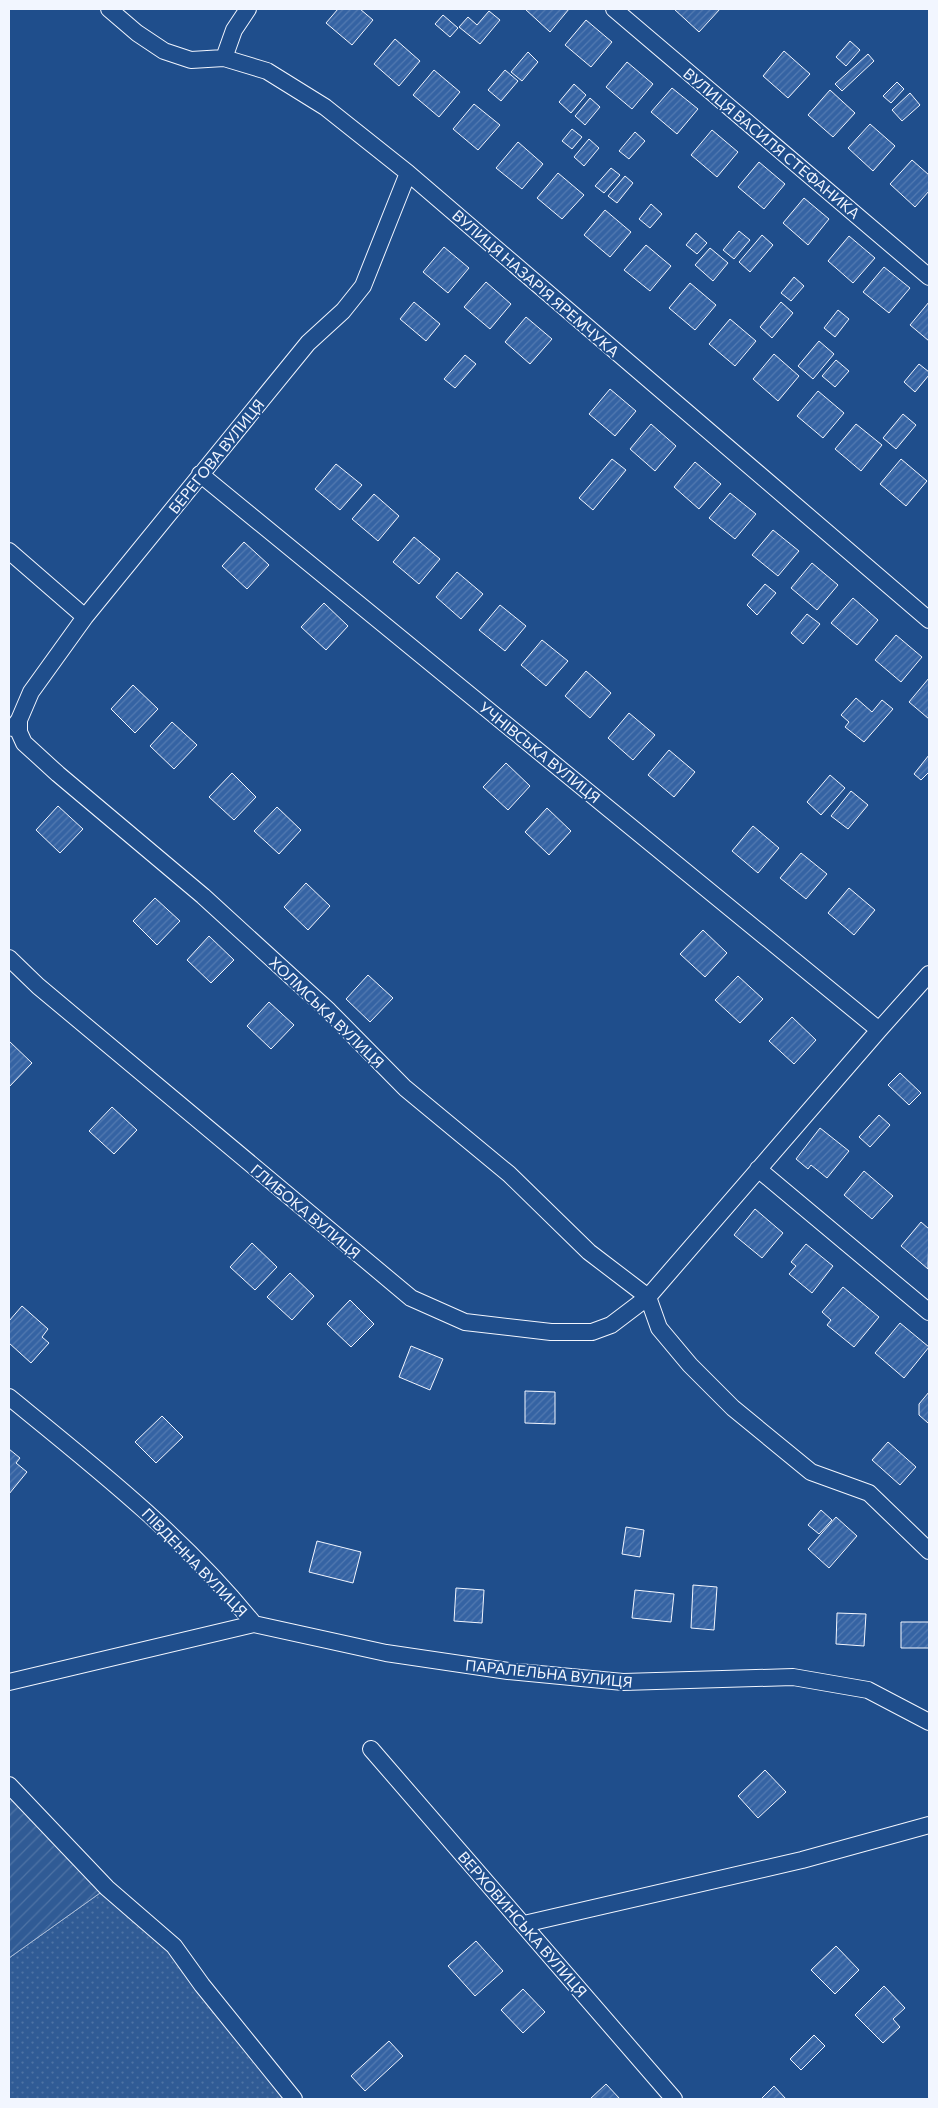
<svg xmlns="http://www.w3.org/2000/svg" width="938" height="2108" viewBox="0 0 938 2108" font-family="Commissioner,sans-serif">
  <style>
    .grass { fill: url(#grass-dots); stroke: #a8bbd7 }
    .garden { fill: url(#garden-furrows); stroke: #a8bbd7 }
    .building { fill: url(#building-hatch); stroke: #f2f6ff }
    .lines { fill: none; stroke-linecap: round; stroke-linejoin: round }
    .street-casing { stroke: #f2f6ff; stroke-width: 18 }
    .street { stroke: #1f4e8c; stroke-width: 16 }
    .labels { text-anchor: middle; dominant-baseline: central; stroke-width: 4; stroke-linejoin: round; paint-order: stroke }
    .street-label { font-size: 15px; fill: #f2f6ff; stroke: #1f4e8c }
  </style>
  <defs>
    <pattern id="grass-dots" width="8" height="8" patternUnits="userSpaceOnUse" patternTransform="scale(1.25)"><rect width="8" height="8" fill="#305b95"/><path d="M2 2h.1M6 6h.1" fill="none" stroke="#4e73a5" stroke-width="1.8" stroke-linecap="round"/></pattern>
    <pattern id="garden-furrows" width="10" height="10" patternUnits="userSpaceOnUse" patternTransform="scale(1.25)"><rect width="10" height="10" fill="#305b95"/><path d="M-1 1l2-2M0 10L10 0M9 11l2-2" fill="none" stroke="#4e73a5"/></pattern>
    <pattern id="building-hatch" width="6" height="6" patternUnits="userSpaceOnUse" patternTransform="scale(1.25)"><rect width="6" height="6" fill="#3563a3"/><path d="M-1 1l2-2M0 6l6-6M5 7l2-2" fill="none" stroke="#537ab1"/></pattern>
  </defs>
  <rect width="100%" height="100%" fill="#1f4e8c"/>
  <path class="grass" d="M107 1888 174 1946 294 2099H9V1958Z"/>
  <path class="garden" d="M9 1785 107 1888 9 1958Z"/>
  <path class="building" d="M338 9H360L373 20 352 45 326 23Z
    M525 9H569L550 32Z
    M674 9H720L699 32Z
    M489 11 500 20 480 44 459 27 468 17 477 25Z
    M443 15 458 28 450 37 435 24Z
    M586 20 612 42 591 67 565 45Z
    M395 39 420 61 399 86 374 64Z
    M850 41 860 50 846 66 836 57Z
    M784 51 810 74 788 98 763 76Z
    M528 52 538 62 522 81 511 72Z
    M868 54 874 61 842 91 835 84Z
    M627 62 653 84 632 109 606 87Z
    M434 70 460 92 439 117 413 95Z
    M505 70 518 81 501 101 488 90Z
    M897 82 904 89 891 103 883 96Z
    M574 84 586 95 571 113 559 102Z
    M672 88 698 109 677 134 651 112Z
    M830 90 855 113 833 137 808 115Z
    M910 93 920 105 902 121 892 110Z
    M590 98 600 107 585 125 575 116Z
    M474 104 500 125 478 150 453 129Z
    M870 124 895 146 873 171 848 148Z
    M572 129 582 137 572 149 562 141Z
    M712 130 738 152 717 177 691 155Z
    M635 132 645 141 629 159 619 151Z
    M589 139 599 148 584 166 574 157Z
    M518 142 543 164 522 189 496 168Z
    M912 160 929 175V191L915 207 890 184Z
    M759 162 785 184 764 209 738 187Z
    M611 168 620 175 604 193 595 186Z
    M558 173 584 195 562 219 537 198Z
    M625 176 633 183 617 203 608 196Z
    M804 198 829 219 808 245 783 223Z
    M651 204 662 214 650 228 639 219Z
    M605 210 631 232 610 257 584 235Z
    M739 231 750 240 734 259 723 250Z
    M696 233 707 243 697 254 686 245Z
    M762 235 773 245 750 272 739 262Z
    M849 236 875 258 853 283 828 261Z
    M646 245 671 266 650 291 624 270Z
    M444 247 469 268 448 293 423 272Z
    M710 248 728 263 713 281 695 265Z
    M884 267 910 288 889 313 863 292Z
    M794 277 804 286 791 301 781 293Z
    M486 282 511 304 490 329 464 307Z
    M690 283 716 305 695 330 669 308Z
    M414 302 440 324 426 341 400 319Z
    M781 302 793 313 772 338 760 327Z
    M929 302V341L910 325Z
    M838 310 849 319 835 337 824 328Z
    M526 317 552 339 530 364 505 342Z
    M730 319 756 341 735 366 709 344Z
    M819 341 834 354 813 379 798 366Z
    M774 354 799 376 778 401 753 379Z
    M465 355 476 364 455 388 444 379Z
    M836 360 849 371 835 387 822 376Z
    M919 364 929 372V375L915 392 904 382Z
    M610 389 636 411 615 436 589 414Z
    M818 391 844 413 823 438 797 416Z
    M903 414 916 425 896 449 883 438Z
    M651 424 676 446 655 471 630 449Z
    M856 424 882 445 861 471 835 449Z
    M612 459 626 470 593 510 579 498Z
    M901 459 927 481 906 506 880 484Z
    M695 462 721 484 699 509 674 487Z
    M336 464 362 485 340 510 315 489Z
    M730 493 756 514 735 539 709 518Z
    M374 494 399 516 378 541 352 519Z
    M773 530 799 551 778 576 752 555Z
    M414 537 440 559 419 584 393 562Z
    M244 542 269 565 247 589 222 566Z
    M812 563 838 585 817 610 791 588Z
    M457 572 483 594 461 619 436 597Z
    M765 584 776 593 757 615 747 605Z
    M853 598 878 620 857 645 831 623Z
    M324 603 348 626 326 650 301 627Z
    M500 605 526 626 505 651 479 630Z
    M807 614 820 624 803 644 791 633Z
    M896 635 922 657 901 682 875 660Z
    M542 640 568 661 546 686 521 665Z
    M586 671 611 693 590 718 565 696Z
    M929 678V719L909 702Z
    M133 685 158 709 135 733 111 709Z
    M856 698 872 712 882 700 893 709 864 742 845 727 849 722 841 715Z
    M629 713 655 735 633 760 608 738Z
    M172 722 197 745 174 769 150 746Z
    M669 750 695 772 674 797 648 775Z
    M929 755V775L928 773 921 780 914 774Z
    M506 763 530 786 508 810 483 787Z
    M232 773 256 797 234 820 209 797Z
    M830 775 845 788 821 815 807 802Z
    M851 791 868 805 848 829 831 816Z
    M58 806 83 829 60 853 36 830Z
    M277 807 301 830 279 854 254 831Z
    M547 808 571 831 549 855 525 832Z
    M753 826 779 848 758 873 732 851Z
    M801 853 827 874 806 899 780 878Z
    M306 883 330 906 308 930 284 907Z
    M849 888 875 910 854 935 828 913Z
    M155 898 180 921 157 945 133 921Z
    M703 930 727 953 705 977 680 954Z
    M209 936 234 960 211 983 187 960Z
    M368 975 393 998 370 1022 346 999Z
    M738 976 763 999 740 1023 715 1000Z
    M269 1002 294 1025 271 1049 247 1026Z
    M792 1017 816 1040 794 1064 769 1041Z
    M9 1041 32 1063 9 1087Z
    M900 1073 921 1093 909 1105 888 1085Z
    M112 1107 137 1130 114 1154 89 1131Z
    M879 1115 890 1125 870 1147 859 1137Z
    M820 1128 849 1151 827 1178 811 1165 808 1169 796 1159Z
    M864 1171 893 1196 872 1219 844 1195Z
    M755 1209 783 1233 762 1258 734 1235Z
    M921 1222 929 1229 928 1269 901 1246Z
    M252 1243 277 1267 255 1290 230 1267Z
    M806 1244 833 1266 812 1293 789 1274 796 1266 791 1262Z
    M290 1273 314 1296 292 1320 267 1297Z
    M843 1287 879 1317 854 1347 827 1325 831 1320 822 1312Z
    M350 1300 374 1324 351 1347 327 1324Z
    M22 1306 48 1329 42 1337 49 1343 31 1363 9 1343V1321Z
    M900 1323 929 1347 904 1378 875 1353Z
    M411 1346 443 1359 430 1390 399 1377Z
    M525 1391 555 1392V1424L525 1423Z
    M929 1392V1423H928L919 1415V1404Z
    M162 1416 183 1437 156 1463 135 1442Z
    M888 1442 916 1467 900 1485 872 1460Z
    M9 1449 20 1458 16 1463 27 1472 9 1494Z
    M821 1510 832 1520 819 1534 808 1525Z
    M836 1517 857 1536 829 1568 808 1549Z
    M626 1527 644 1530 640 1557 622 1554Z
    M317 1541 361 1552 353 1583 309 1572Z
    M693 1585 717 1587 714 1630 691 1628Z
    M456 1588 484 1590 482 1623 454 1621Z
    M635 1590 674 1594 671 1622 632 1618Z
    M837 1613 866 1614 864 1646 836 1644Z
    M901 1622H929V1648H901Z
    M765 1770 786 1792 758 1818 738 1796Z
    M476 1941 503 1971 475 1996 448 1966Z
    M836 1946 859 1970 835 1994 811 1970Z
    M884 1986 905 2008 893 2019 900 2027 883 2043 855 2015Z
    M523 1989 545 2012 523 2033 501 2010Z
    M814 2035 825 2046 801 2070 790 2059Z
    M389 2041 403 2056 365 2091 351 2076Z
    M606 2084 620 2099H590Z
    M774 2086 786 2099H761Z"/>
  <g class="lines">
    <g class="street-casing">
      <path id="street" d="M109 9 137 33 164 51 191 60 224 58 267 71 325 107 408 173 929 620
        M614 9 929 277
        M224 58 234 30 248 9
        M200 474 879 1030
        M9 551 85 617
        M19 720V732L24 743 58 774 203 896 329 1011 405 1088 509 1174 589 1252 648 1297
        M13 728 19 720 31 692 85 617 308 343 343 311 363 286 408 173
        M9 958 38 986 411 1298 465 1322 551 1332H592L611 1325 648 1297 879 1030 929 974
        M758 1169 929 1312
        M648 1297 659 1328 690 1365 733 1408 811 1472 869 1493 929 1551
        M9 1397C95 1467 184 1537 254 1624
        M9 1682 254 1624 386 1653 508 1671 623 1682 793 1677 868 1690 929 1722
        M371 1749 674 2099
        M9 1785 107 1888 174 1946 202 1985 294 2099
        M524 1924 802 1860 929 1825"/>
    </g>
    <use href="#street" class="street"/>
  </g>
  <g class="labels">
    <g class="street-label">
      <text transform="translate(772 143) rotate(40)">ВУЛИЦЯ ВАСИЛЯ СТЕФАНИКА</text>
      <text transform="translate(536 283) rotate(41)">ВУЛИЦЯ НАЗАРІЯ ЯРЕМЧУКА</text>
      <text transform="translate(216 456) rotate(-51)">БЕРЕГОВА ВУЛИЦЯ</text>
      <text transform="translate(540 752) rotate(39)">УЧНІВСЬКА ВУЛИЦЯ</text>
      <text transform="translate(327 1012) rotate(44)">ХОЛМСЬКА ВУЛИЦЯ</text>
      <text transform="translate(306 1211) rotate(40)">ГЛИБОКА ВУЛИЦЯ</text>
      <text transform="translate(195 1562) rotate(46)">ПІВДЕННА ВУЛИЦЯ</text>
      <text transform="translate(549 1673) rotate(6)">ПАРАЛЕЛЬНА ВУЛИЦЯ</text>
      <text transform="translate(523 1924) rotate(49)">ВЕРХОВИНСЬКА ВУЛИЦЯ</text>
    </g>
  </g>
  <rect width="938" height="2108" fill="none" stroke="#f2f6ff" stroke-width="20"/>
</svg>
